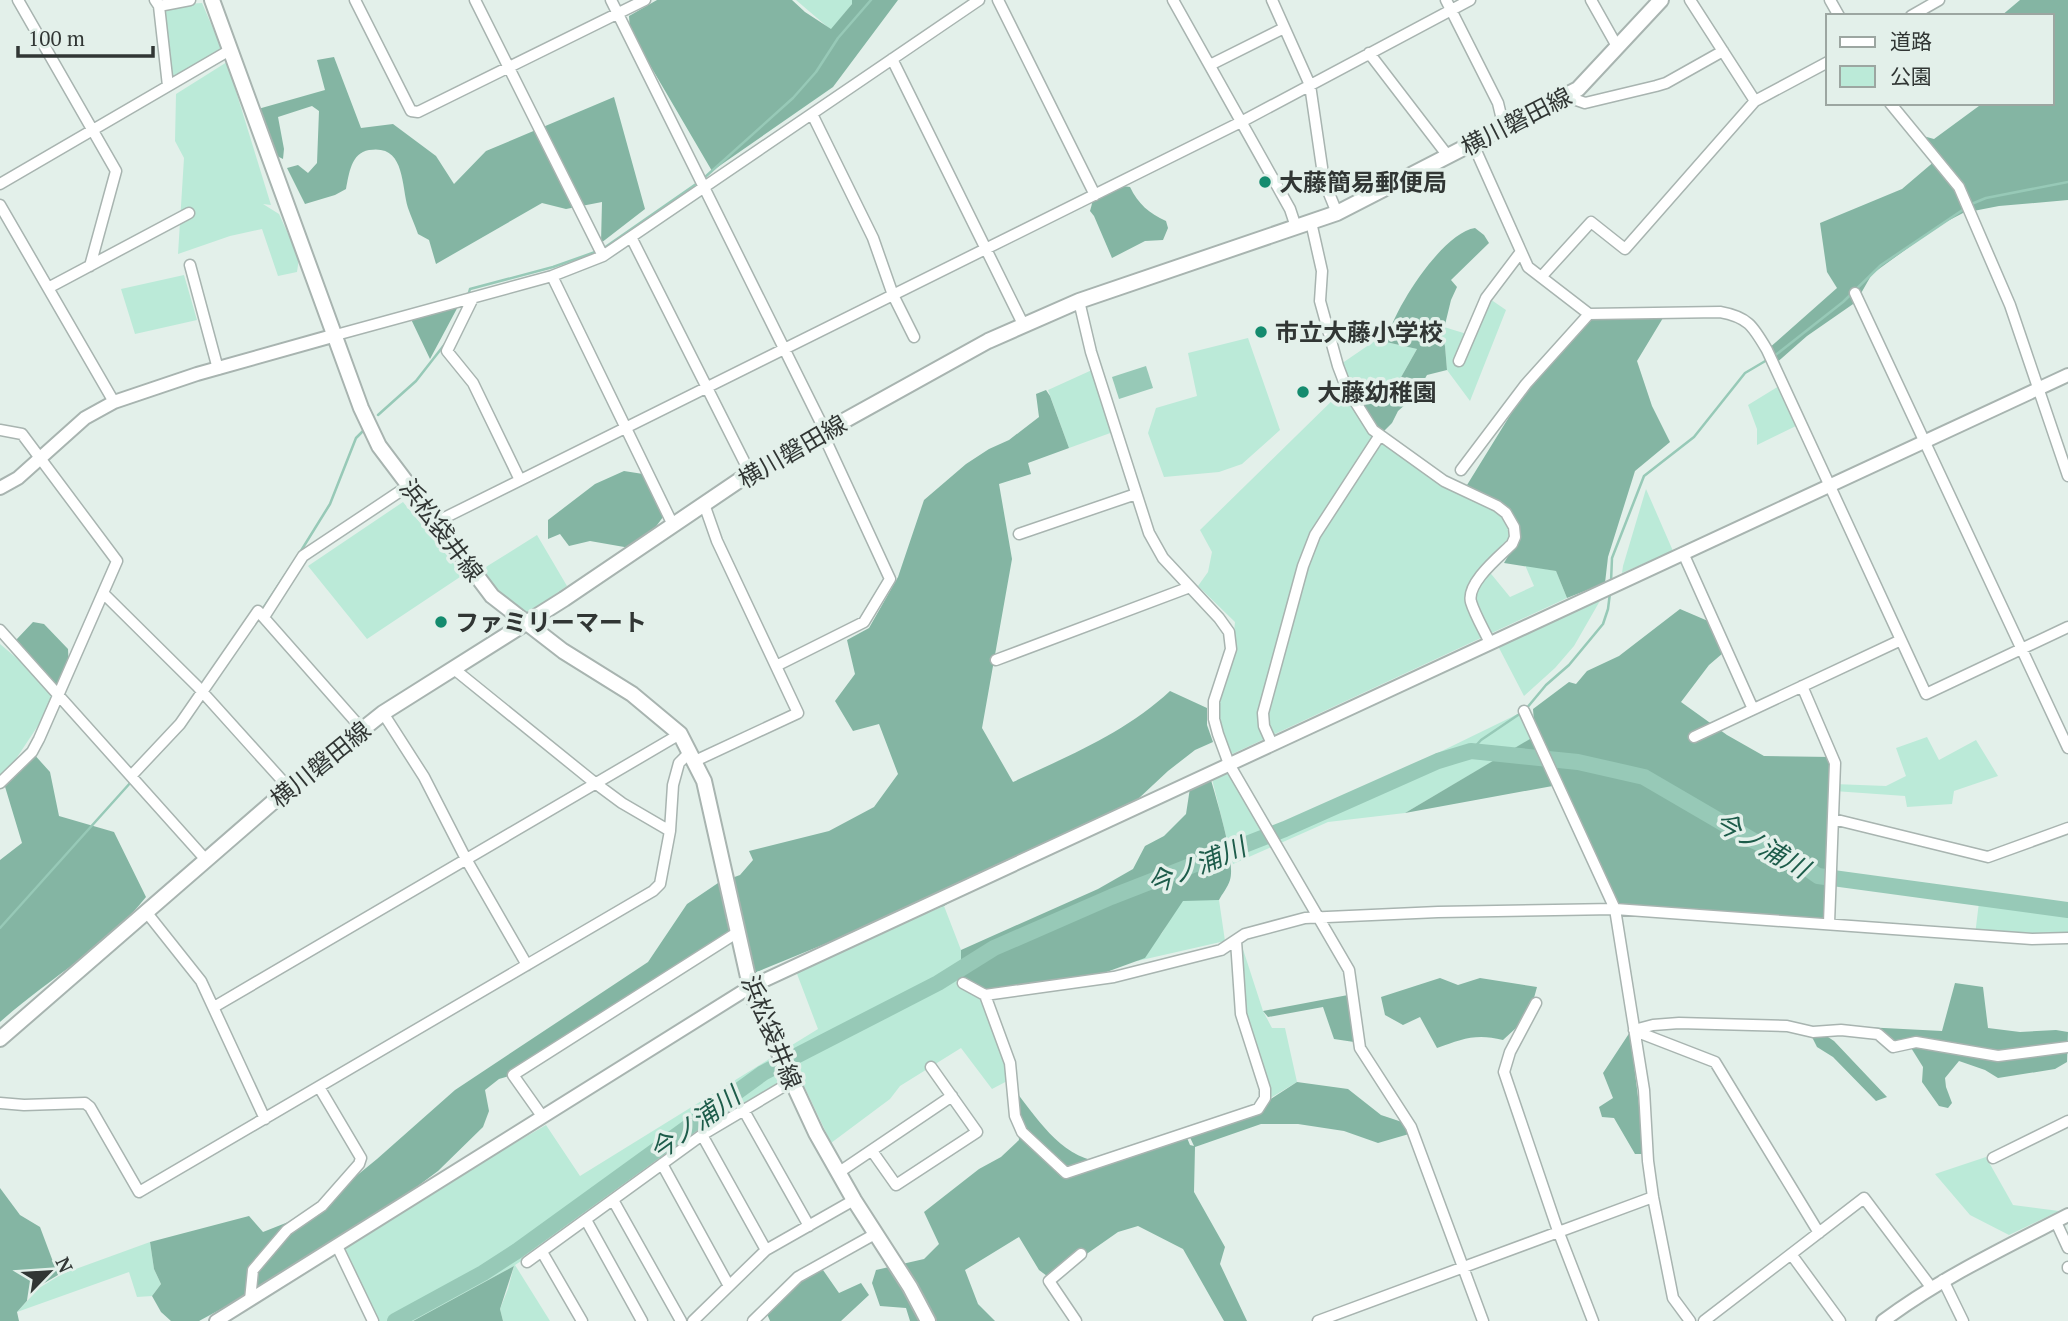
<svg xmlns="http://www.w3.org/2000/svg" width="2068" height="1321" viewBox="0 0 2068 1321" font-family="'PT Serif','Noto Sans JP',serif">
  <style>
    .green { fill: #bbead8 }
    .forest { fill: #84b5a3 }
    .water { fill: #97c9b7 }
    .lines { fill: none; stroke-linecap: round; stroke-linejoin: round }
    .stream { stroke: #97c9b7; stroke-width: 2.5 }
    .river { stroke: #97c9b7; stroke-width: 16 }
    .minor-casing { stroke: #a8b4b0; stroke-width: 13 }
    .tertiary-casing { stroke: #a8b4b0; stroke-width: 16 }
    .secondary-casing { stroke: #a8b4b0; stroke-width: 18 }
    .minor { stroke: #fff; stroke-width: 10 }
    .tertiary { stroke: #fff; stroke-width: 12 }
    .secondary { stroke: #fff; stroke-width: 14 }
    .poi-dot { fill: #148b6e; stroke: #e3f0ea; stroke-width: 2.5 }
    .labels { text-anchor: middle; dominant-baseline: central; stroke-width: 7; stroke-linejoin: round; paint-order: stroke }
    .street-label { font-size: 24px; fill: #313634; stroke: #e3f0ea }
    .poi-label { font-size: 24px; font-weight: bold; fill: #313634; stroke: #e3f0ea; text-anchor: start }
    .water-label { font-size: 26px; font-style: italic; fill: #1d5c4a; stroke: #e3f0ea }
  </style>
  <rect width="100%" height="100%" fill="#e3f0ea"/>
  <path class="green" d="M796 0H852V4L831 30Z
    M202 3 224 54 174 83 159 6Z
    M227 62 271 205 263 204 279 214 299 258 297 272 278 276 262 229 230 236 178 254 184 158 175 141 176 94Z
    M184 275 197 320 135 334 121 289Z
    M1490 299 1506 310 1470 401 1447 370 1445 346 1442 337 1444 327 1470 335Z
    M1382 336 1386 342 1417 349 1400 379 1378 396 1348 382 1338 366Z
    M1248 338 1280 430 1242 464 1219 472 1164 477 1148 433 1156 408 1197 396 1188 353Z
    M1092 370 1113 432 1069 448 1048 390Z
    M1779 386 1798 425 1757 445V429L1748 405Z
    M1346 387 1378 439 1429 478 1466 498 1495 509 1507 524 1510 537 1483 564 1510 597 1534 586 1525 565 1556 571 1567 598 1230 755 1214 709 1230 671 1235 622 1198 586 1208 572 1212 552 1200 530Z
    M1646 489 1673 551 1622 573 1623 566Z
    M403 502 463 575 367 639 308 566Z
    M537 535 567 586 527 614 502 597 481 570Z
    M1601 599 1574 646 1555 668 1524 696 1498 646Z
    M0 644 59 694 0 783Z
    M1524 711 1536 736 1405 813 1328 822 1233 864 1212 779 1231 770 1265 837Z
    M1927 737 1939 760 1976 740 1998 776 1954 791 1952 804 1907 807 1905 796 1834 791V784L1886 786 1906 776 1896 748Z
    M1980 894 2068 904V938L1975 935Z
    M1182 898 1219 900 1225 941 1137 961 1162 933Z
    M944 906 961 950 963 983 985 995 1011 1079 992 1089 961 1048 900 1086 890 1099 831 1143 797 1071 601 1209 515 1265 550 1321H503L500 1309 508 1289 514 1266 413 1321H373L337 1246 546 1125 580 1176 818 1029 794 966Z
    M1240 940 1263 1011 1272 1028H1285L1297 1082 1262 1103 1265 1098 1241 1009Z
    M1986 1157 2013 1205 2059 1211 2009 1235 1970 1215 1935 1174Z
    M150 1242 154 1269 161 1284 152 1296 137 1297 129 1272 17 1312 39 1288 62 1274Z"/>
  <path class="forest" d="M657 0H792L805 12 831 29 852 4V0H898L833 87 712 171 630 31 629 16Z
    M2020 0H2068V200L1999 206 1963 213 1938 226 1872 274 1856 302 1807 336 1775 364 1768 349 1837 288 1827 272 1820 223 1902 189 1936 160 1916 134 1934 139 1983 103H2052V16H2001Z
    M334 57 361 128 393 124 436 156 454 184 486 151 614 97 645 209 601 243 602 202 566 209 542 203 436 264 429 240 418 234C415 225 411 217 408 208 401 184 405 144 369 150 351 153 349 174 346 189L335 195 305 204 287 168 298 165 308 173 317 163 319 111 312 106 278 117 284 149 283 159 275 155 258 109 325 90 317 60Z
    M1123 186 1130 187C1138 204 1149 213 1166 221L1168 228 1163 240 1145 241 1112 258 1094 216 1090 211 1093 200Z
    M1475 228 1484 235 1489 243 1451 280 1457 287 1451 300 1442 337 1445 346 1447 370 1427 375 1415 396 1398 411 1392 423 1380 435 1348 382 1378 396 1400 379 1417 349 1386 342C1393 310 1442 233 1475 228Z
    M461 301 430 359 409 315Z
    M1666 313 1637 361 1652 406 1670 442 1635 471 1608 557 1605 583 1567 598 1556 571 1504 563 1521 534 1504 505 1467 485 1517 404 1589 314Z
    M1046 390 1050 396 1069 448 1028 463 1031 474 999 484 1012 559 982 728 1013 782C1068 756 1125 733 1170 691L1207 708V725L1213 742 1195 750 1168 771 1123 813 996 872 944 906 837 939 747 976 738 933 513 1075 499 1079 485 1090 489 1111 483 1127 438 1171 337 1246 199 1321H171L161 1312 152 1296 161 1284 154 1269 150 1242 249 1216 263 1232 311 1213 377 1159 455 1090 648 962 687 904 718 883 740 875 753 860 749 851 829 831 874 807 898 774 879 724 853 731 835 701 855 674 847 640 869 628 898 577 924 500 966 464 989 449 1009 440 1039 417 1036 394Z
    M624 471 643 474 655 486 663 517 649 536 630 548 590 541 569 546 560 534 548 539V520L595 484Z
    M1680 609 1715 624 1723 653 1709 665 1681 702 1727 735 1764 756 1832 757 1829 923 1615 909 1558 785 1405 813 1535 736 1533 709 1569 682 1576 684 1587 671 1619 656Z
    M33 622 44 624 68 649 69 669 57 687 16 640Z
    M32 752 50 772 59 816 114 832 146 897C107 946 47 980 0 1022V860L22 843 3 780Z
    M1209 773C1215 795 1236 861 1230 880 1228 887 1222 894 1219 900L1183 901 1145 958 1079 982 991 994 961 978V950L1098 889 1133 869 1145 846 1164 836 1186 814 1190 788Z
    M1440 978 1458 985 1480 978 1537 987 1529 1016 1503 1040C1476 1033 1462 1039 1437 1048L1420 1017 1403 1025 1385 1015 1381 997Z
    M1955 983 1983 987 1988 1028 2020 1032 2056 1030 2068 1032 2067 1062 2055 1069 1998 1078 1985 1070 1959 1061 1945 1078 1946 1087 1952 1103 1948 1108 1939 1106 1922 1082 1923 1067 1908 1043 1892 1042 1845 1026 1942 1031Z
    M1348 995 1354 1042 1334 1039 1323 1007 1268 1017 1263 1011Z
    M1809 1031H1819L1834 1041 1887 1097 1876 1101 1833 1057 1817 1047Z
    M1630 1032 1645 1154H1635L1614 1118 1602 1117 1599 1107 1613 1098 1603 1073Z
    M1297 1082 1348 1089 1381 1115 1402 1122 1409 1134 1378 1143 1344 1131 1298 1124H1261L1195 1147 1194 1192 1225 1247 1220 1264 1247 1321H1224L1183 1249 1138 1226 1118 1232 1051 1279 1039 1270 1019 1237 965 1270 978 1304 995 1321H910L906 1308 880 1306 872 1283 876 1270 924 1259 939 1244 924 1212 979 1169 1001 1157 1019 1140 1013 1088C1038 1119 1064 1163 1108 1162 1121 1161 1170 1139 1185 1133L1190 1145 1194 1146 1188 1133 1254 1110Z
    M0 1188 20 1215 40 1227 58 1275 41 1285 17 1312 19 1321H0Z
    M514 1266 500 1309 503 1321H413Z
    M823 1270 839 1293 861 1283 869 1295 841 1321H770L765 1309 806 1273Z"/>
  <path class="water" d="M1146 366 1153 388 1119 399 1112 377Z"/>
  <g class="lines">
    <path class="stream" d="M704 178 793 98 816 72 838 38 871 0
      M1969 205 1986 198 2068 182
      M604 248 699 182
      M468 296 470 289 553 267 598 251
      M1773 357 1843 302 1881 265 1964 209
      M378 415 416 381 448 340
      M299 554 330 504 356 438 363 431
      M1611 582 1612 558 1644 476 1694 437 1745 373 1767 360
      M262 610 291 566
      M1526 709 1546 685 1569 665 1603 624 1608 609 1610 593
      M186 723 204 697
      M1471 751 1481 740 1521 713
      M136 777 182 729
      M0 928 131 782"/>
    <path class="river" d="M395 1321 483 1273 517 1251 763 1073 938 983 994 948 1111 897 1285 829 1438 761 1471 751 1578 762 1644 777 1752 840 1792 858 1818 876 2068 910"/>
    <g class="minor-casing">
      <path id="minor" d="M18 0 116 171 90 266
        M155 0 159 6 168 86
        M355 0 411 111 418 112 645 0
        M475 0 603 256
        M611 0 825 431
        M998 0 1095 195
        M1173 0 1290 209 1296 227
        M1272 0 1310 85 1324 181 1337 213
        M1446 0 1498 103 1504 128
        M1591 0 1618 48
        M1690 0 1755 101
        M1830 0 1839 16
        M159 6 190 0
        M1911 16 1939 0
        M1369 53 1448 156
        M892 59 1023 324
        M1210 65 1284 28
        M1565 96 1585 103 1656 86 1666 83 1723 51
        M1890 103 1959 187 2010 305 2068 476
        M812 114 873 238 893 295 914 337
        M1473 144 1528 267 1589 314 1720 312C1748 317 1753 326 1767 350L1926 694 2068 627
        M0 184 230 50
        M0 205 114 402
        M1311 222 1322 271 1320 301 1338 366 1346 387 1373 430 1444 481 1497 506 1506 513 1514 527 1515 537 1512 544C1500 556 1466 583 1471 602 1475 615 1484 630 1490 643
        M631 237 750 473
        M190 265 218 369
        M552 276 673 525
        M1542 276 1591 222 1625 249 1755 101 1828 62
        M48 288 189 213
        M1855 293 2068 748
        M473 298 447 351 473 383 520 480
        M1079 301 1091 352 1149 533 1163 558 1219 618 1229 632 1231 649 1214 701V719L1218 734 1229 764 1349 970 1360 1048 1411 1127 1483 1321
        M336 335 552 276 603 256 979 0
        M1459 361 1486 298 1520 253
        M0 430 22 434 117 561 39 739 32 752 0 783
        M1461 470 1526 384 1589 314
        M436 522 1241 122 1470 0
        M1019 534 1136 494
        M1683 553 1753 709
        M103 593 197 686 289 788
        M264 617 303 556 408 486
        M0 630 207 861
        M996 660 1190 587
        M776 666 864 622 890 579 822 432
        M454 669 595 783 622 803 670 831
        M1802 686 1835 763 1829 923
        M1524 711 1615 909 1644 1090 1648 1161 1653 1197 1673 1298 1690 1321
        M383 713 424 777 466 859 527 965
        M1694 737 1901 640
        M1272 744 1264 726 1263 713 1303 566 1315 535 1380 435
        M695 761 798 713 717 541 704 504
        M132 775 180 724 258 611 362 729
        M1833 819 1988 857 2068 828
        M147 913 201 981 265 1119
        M963 983 985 995 1114 977 1221 950 1245 934 1305 918 1438 912 1615 909 2032 939 2068 938
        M985 995 1010 1063 1015 1116 1022 1132 1066 1173 1258 1109 1265 1098V1089L1241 1014 1236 941
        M1536 1003 1510 1052 1504 1072 1557 1228 1593 1321
        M214 1007 680 734
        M1634 1030 1653 1025 1679 1023 1787 1026 1813 1032 1841 1030 1878 1034 1893 1047 1916 1042 1998 1056 2068 1047
        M1635 1031 1715 1062 1819 1233
        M0 1103 24 1105 85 1103 90 1107 139 1192 653 891 660 884 670 831 673 785 679 763 690 752
        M743 1109 809 1226
        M542 1116 513 1075 738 932
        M702 1135 766 1250
        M872 1151 896 1185 977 1132 931 1067
        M1993 1158 2068 1121
        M662 1164 729 1286
        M838 1173 952 1096
        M613 1200 681 1321
        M586 1220 642 1321
        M2056 1222 2068 1248
        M337 1246 373 1321
        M542 1252 582 1321
        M1791 1254 1840 1321
        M527 1262 702 1135 791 1082
        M2068 1267V1268
        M1943 1280 1963 1321
        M250 1300 253 1270 287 1230 322 1206 359 1164 361 1158 319 1087
        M693 1321 766 1250 854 1200
        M753 1321 798 1277 875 1234
        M1076 1321 1049 1281 1081 1254
        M1318 1321 1653 1197
        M1704 1321 1864 1198 1931 1287"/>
    </g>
    <g class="tertiary-casing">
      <path id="tertiary" d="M0 488 18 478 85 418 114 402 197 374 336 335
        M216 1321 750 987 2068 375
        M1883 1321C1941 1278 2004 1248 2068 1215"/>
    </g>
    <g class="secondary-casing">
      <path id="secondary" d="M212 0 361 408 379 446 492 596 563 651 632 694 680 734 704 781 752 995 816 1133 854 1200 910 1287 928 1321
        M0 1039 289 788 383 713 564 599 750 473 988 341 1079 301 1337 213 1578 89 1661 0"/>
    </g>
    <use href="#minor" class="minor"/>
    <use href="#tertiary" class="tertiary"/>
    <use href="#secondary" class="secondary"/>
  </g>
  <g class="poi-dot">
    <circle cx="1265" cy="182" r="7"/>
    <circle cx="1261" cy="332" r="7"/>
    <circle cx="1303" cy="392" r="7"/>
    <circle cx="441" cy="622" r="7"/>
  </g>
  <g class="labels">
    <g class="street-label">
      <text transform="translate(1516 121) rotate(-27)">横川磐田線</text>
      <text transform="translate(792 451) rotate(-30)">横川磐田線</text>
      <text transform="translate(442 530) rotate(53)">浜松袋井線</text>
      <text transform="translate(320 764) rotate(-39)">横川磐田線</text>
      <text transform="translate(772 1032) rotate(68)">浜松袋井線</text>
    </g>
    <g class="poi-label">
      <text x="1279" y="182">大藤簡易郵便局</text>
      <text x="1275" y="332">市立大藤小学校</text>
      <text x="1317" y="392">大藤幼稚園</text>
      <text x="455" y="622">ファミリーマート</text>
    </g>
    <g class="water-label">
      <text transform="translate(1762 844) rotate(30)">今ノ浦川</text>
      <text transform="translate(1196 865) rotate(-23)">今ノ浦川</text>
      <text transform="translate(694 1123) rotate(-36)">今ノ浦川</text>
    </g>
  </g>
  <rect x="1826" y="14" width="228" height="91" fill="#e3f0ea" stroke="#9ca6a1" stroke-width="2"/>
  <rect x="1840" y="37" width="35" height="10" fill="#ffffff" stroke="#9ca6a1" stroke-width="2"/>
  <text x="1890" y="49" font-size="21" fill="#313634">道路</text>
  <rect x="1840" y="66" width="35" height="21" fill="#bbead8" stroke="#9ca6a1" stroke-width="2"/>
  <text x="1890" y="84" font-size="21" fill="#313634">公園</text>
  <g transform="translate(49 1272) rotate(65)" stroke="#e3f0ea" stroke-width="5" paint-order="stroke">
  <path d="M0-5L12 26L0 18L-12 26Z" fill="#313634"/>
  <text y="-10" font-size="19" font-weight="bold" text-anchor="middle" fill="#313634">N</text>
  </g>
  <path d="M18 46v10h135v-10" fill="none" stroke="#313634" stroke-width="3.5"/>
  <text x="28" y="46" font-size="21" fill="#313634" stroke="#e3f0ea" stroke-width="5" paint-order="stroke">100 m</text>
</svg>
